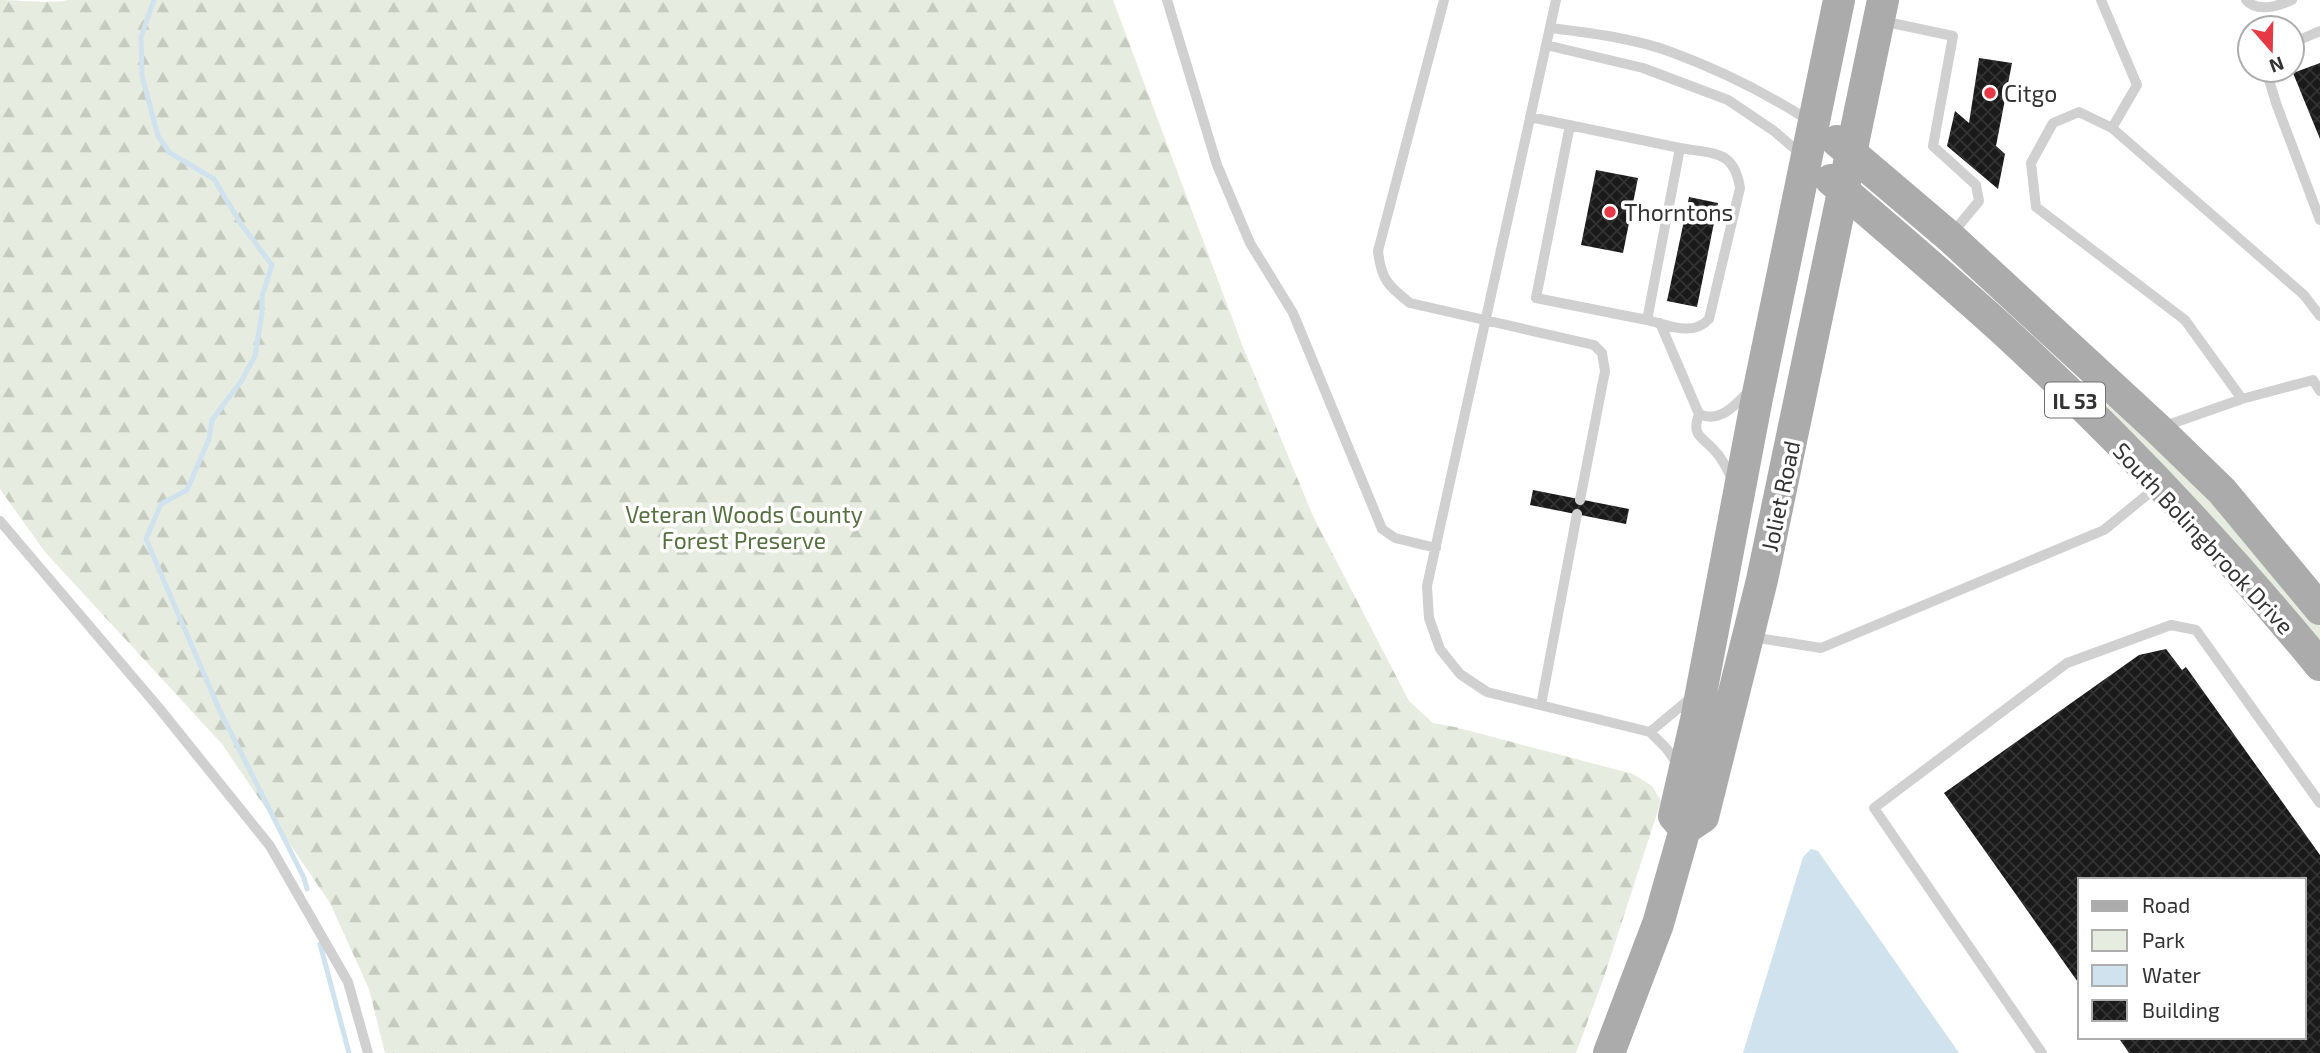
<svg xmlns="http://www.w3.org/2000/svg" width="2320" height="1053" viewBox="0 0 2320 1053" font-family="'Exo 2',sans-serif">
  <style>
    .green { fill: #e6ecdf }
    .forest { fill: url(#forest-firs) }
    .water { fill: #cfe2ee }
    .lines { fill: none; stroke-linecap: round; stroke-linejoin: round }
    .stream { stroke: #cfe2ee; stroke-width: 5 }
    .building { fill: url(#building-cross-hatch) }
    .service { stroke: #d0d0d0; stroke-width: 10 }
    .primary { stroke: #ababab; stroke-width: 32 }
    .poi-dot { fill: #e63946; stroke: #fff; stroke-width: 2.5 }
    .labels { text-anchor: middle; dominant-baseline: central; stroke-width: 7; stroke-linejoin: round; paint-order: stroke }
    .shield { fill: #fff; stroke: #707070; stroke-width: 2 }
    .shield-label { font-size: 21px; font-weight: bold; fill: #333 }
    .poi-label { font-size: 23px; fill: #333; stroke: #fff; text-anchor: start }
    .street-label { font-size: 23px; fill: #333; stroke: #fff }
    .park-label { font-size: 23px; fill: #56703f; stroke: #fff }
  </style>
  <defs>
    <pattern id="forest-firs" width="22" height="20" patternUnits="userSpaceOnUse" patternTransform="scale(1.75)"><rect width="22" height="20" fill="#e6ecdf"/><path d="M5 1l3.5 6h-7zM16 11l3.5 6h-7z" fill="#c6cbc0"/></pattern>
    <pattern id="building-cross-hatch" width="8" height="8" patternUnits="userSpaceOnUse" patternTransform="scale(1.75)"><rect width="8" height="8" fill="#1a1a1a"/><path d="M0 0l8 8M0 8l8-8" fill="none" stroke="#333"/></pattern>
  </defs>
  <rect width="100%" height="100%" fill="#fff"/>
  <path class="green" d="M2037 344 2219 501 2320 626V648Z"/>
  <path class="forest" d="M0 0C14 0 58 4 67 0H1113L1243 347 1313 516 1409 701 1433 723 1455 727 1633 774 1652 786 1661 801 1604 977 1576 1053H385L369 989 330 903 222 744 45 552 0 489Z"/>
  <path class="water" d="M1811 849 1818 851 1959 1053H1743L1803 857Z"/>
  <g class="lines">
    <path class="stream" d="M154 0 141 37 142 76 158 136 170 153 214 179 241 224 272 265 262 296V313L255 356 242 380 212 420 209 439 187 490 161 504 146 539 219 709 304 878 307 889
      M320 944 349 1053"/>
  </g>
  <path class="building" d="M1979 58 2012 63 1996 146 2005 154 1998 189 1947 146 1955 111 1969 123Z
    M2320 63V139L2293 73Z
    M1596 170 1638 178 1623 253 1581 245Z
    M1689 197 1718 203 1697 307 1667 301Z
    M1533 490 1629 509 1626 524 1530 505Z
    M2166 649 2182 670 2186 667 2320 855V1053H2129L2118 1037H2304V880H2080V985L1944 793 2139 655Z"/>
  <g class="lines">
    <path class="service" d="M1167 0 1217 165 1250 243 1293 313 1382 529 1395 538 1436 548
      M1444 0 1378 251C1381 279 1388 286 1410 303L1594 345 1602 353 1605 371 1580 500
      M1556 0 1427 586 1429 618 1440 649 1460 674 1487 692 1650 732 1666 748 1679 766
      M2101 0 2137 85 2112 128 2079 112 2053 123 2031 163 2036 207 2185 320 2242 399
      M2246 0C2258 13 2278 6 2292 0
      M1882 21 1953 36 1933 146 1976 185 1979 201 1951 235
      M1550 28C1590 33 1633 38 1671 52 1720 70 1768 94 1811 122
      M2292 43 2320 31
      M1546 45 1643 68 1728 100 1774 131 1803 156
      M2266 70 2276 103 2320 220
      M1530 117 1680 148 1647 320 1536 298 1570 125
      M2112 128 2304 295 2320 316
      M1647 320C1668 325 1693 337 1709 319L1740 188C1734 149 1713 154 1680 148
      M1660 323 1699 414C1691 437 1702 436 1715 451 1723 459 1728 471 1733 481
      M1699 414C1721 424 1736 404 1751 389
      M2162 427 2242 399 2313 380 2320 391
      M0 521 159 708 270 846 348 982 368 1053
      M1752 637 1821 648 2104 530 2158 486
      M1541 705 1577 514
      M1650 732 1693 696
      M2042 1053 1874 808 2067 663 2171 625 2196 630 2320 803"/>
    <path class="primary" d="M1837 141 1950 237 2158 429 2222 491 2320 609
      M1831 180C1889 230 1947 279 2003 330 2116 434 2223 547 2320 665
      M1685 829 1674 816 1696 720 1756 403 1839 0
      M1609 1053 1658 924 1685 829 1703 817 1762 580 1883 0"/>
  </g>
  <g class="poi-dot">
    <circle cx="1990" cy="93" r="7"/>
    <circle cx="1610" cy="212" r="7"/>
  </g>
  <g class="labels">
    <rect class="shield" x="2045" y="382.5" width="60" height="35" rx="5"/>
    <g class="shield-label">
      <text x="2075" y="400">IL 53</text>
    </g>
    <g class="poi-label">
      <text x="2004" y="93">Citgo</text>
      <text x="1624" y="212">Thorntons</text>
    </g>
    <g class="street-label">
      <text transform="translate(1780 496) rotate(-78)">Joliet Road</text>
      <text transform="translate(2204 538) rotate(47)">South Bolingbrook Drive</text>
    </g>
    <g class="park-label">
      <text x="744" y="514">Veteran Woods County<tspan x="744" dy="26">Forest Preserve</tspan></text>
    </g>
  </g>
  <rect x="2078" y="878" width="228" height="161" fill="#ffffff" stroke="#adadad" stroke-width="2"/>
  <rect x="2092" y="901" width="35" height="10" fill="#ababab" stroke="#adadad" stroke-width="2"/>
  <text x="2142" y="913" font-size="21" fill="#333333">Road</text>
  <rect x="2092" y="930" width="35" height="21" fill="#e6ecdf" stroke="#adadad" stroke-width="2"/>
  <text x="2142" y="948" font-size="21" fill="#333333">Park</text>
  <rect x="2092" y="965" width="35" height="21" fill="#cfe2ee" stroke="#adadad" stroke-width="2"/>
  <text x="2142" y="983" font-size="21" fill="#333333">Water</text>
  <rect x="2092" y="1000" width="35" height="21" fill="url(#building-cross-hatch)" stroke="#adadad" stroke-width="2"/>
  <text x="2142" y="1018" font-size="21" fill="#333333">Building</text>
  <g transform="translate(2271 49) rotate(160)"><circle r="33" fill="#ffffff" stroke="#adadad" stroke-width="2"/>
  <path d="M0-5L12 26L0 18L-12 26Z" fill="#e63946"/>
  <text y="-10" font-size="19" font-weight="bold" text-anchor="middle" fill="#333333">N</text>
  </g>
</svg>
